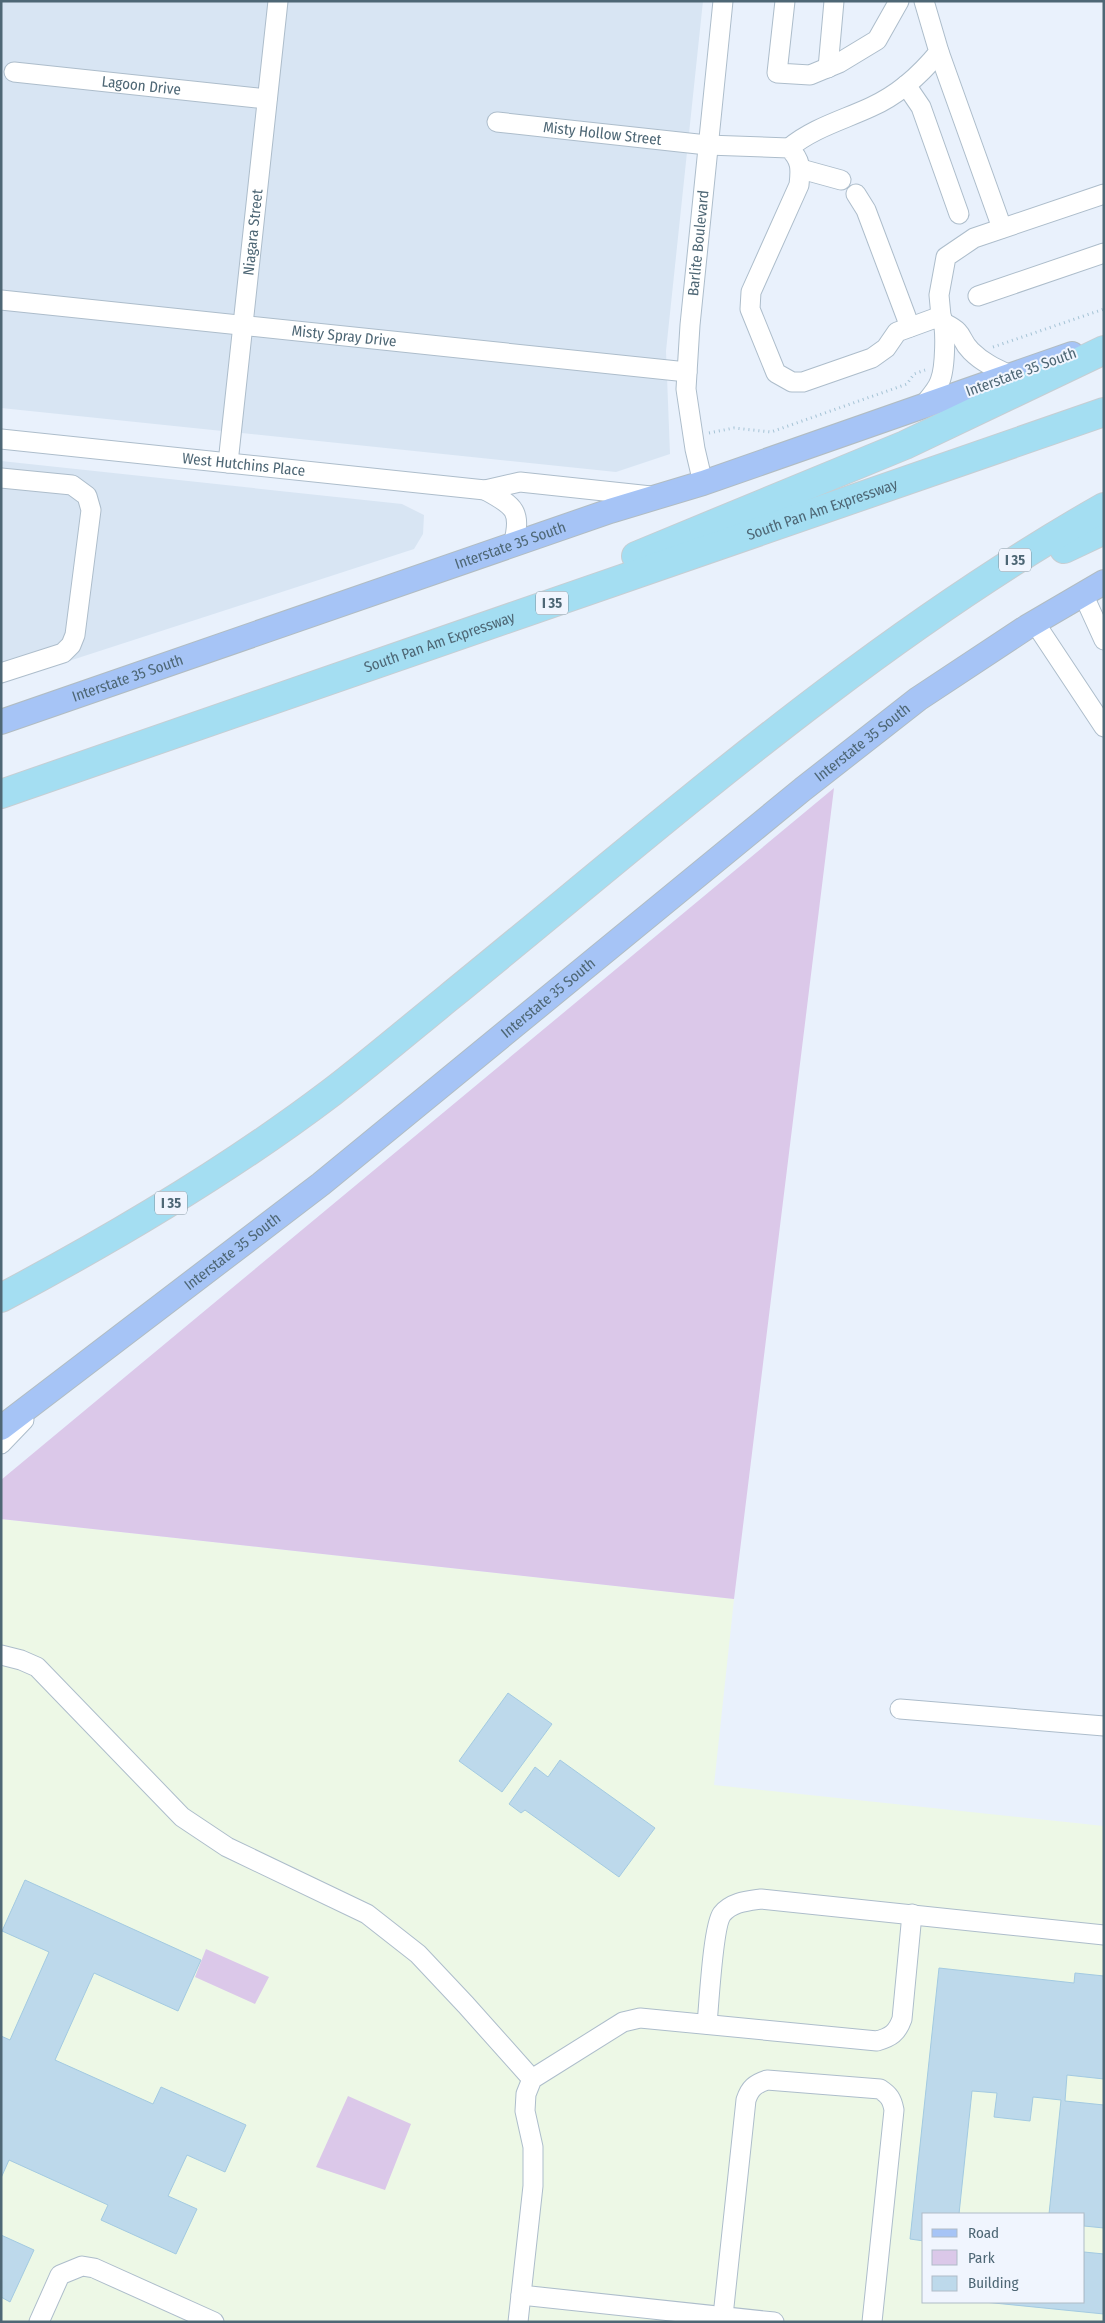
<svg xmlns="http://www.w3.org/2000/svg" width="1105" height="2323" viewBox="0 0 1105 2323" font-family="'Fira Sans Condensed',sans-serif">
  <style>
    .residential { fill: #d8e5f3 }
    .education { fill: #edf8e6; fill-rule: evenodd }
    .green { fill: #dbc8e9 }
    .building { fill: #bdd9eb; stroke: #a3cae1 }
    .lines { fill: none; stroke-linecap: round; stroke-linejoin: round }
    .minor-casing { stroke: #adbdcb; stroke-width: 21 }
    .major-casing { stroke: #b1bcc2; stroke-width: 26 }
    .highway-casing { stroke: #c6ced3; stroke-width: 30 }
    .path { stroke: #a5c3d5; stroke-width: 3; stroke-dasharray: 1 4; stroke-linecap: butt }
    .minor { stroke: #fff; stroke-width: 19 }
    .major { stroke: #a6c4f6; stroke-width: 24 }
    .highway { stroke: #a4def2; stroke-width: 28 }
    .labels { text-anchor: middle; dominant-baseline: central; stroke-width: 4; stroke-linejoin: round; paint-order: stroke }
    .shield { fill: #f0f5fe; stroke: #7f929e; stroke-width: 1 }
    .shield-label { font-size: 14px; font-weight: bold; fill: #4e6775 }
    .street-label { font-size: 15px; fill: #4e6775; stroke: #f0f5fe }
  </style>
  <rect width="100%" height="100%" fill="#e9f1fc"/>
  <path class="residential" d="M1 1H703L666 351 670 454 616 472 1 408Z
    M1 461 402 504 424 515 423 534 414 549 1 683Z"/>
  <path class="education" d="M1 1519 734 1599 714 1785 1104 1826V2322H1ZM924 2214H1084V2302H924Z"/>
  <path class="green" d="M834 788 734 1599 1 1519V1480Z
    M206 1949 269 1977 255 2004 195 1977Z
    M348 2096 411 2124 385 2190 316 2167Z"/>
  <path class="building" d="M508 1693 552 1724 502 1792 459 1761Z
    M560 1760 655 1828 619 1877 525 1810 521 1813 509 1804 535 1767 548 1777Z
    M25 1880 201 1960 178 2011 94 1973 55 2060 153 2104 161 2087 246 2125 225 2172 187 2155 168 2196 197 2209 176 2254 101 2220 108 2205 9 2160 1 2178V2036L10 2040 49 1952 2 1931Z
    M939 1968 1074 1983 1075 1973 1104 1976V2079L1067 2075 1065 2101 1104 2105V2228L1084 2226V2214H1049L1061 2100 1033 2097 1030 2121 994 2117 997 2093 972 2091 959 2214H924V2241L910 2239Z
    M1 2235 34 2250 10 2302 1 2297Z
    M1084 2252 1104 2254V2314L984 2302H1084Z"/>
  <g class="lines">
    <g class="minor-casing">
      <g id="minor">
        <path d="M785 1 777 73 810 75 839 63 877 40 899 1"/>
        <path d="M939 52 1002 228"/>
        <path d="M828 68 834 1"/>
        <path id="s1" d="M14 72 267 99"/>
        <path d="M906 85 921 107 959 214"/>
        <path id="s2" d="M497 122 707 145 789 148C801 160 801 168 799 185L751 292 750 309 776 373 792 382H803L872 358 886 348 897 332 941 316C947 327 945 369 940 381 937 390 928 399 922 407"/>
        <path d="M789 148C813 128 843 120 871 107 898 95 921 74 939 52L924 1"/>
        <path d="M801 169 841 180"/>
        <path d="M856 194 866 210 910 327"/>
        <path d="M978 296 1104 253"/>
        <path id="s3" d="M1 300 687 372"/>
        <path d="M941 316 939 295 946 257 974 238 1104 194"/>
        <path d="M946 324C966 334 958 338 971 351 983 363 997 369 1012 376"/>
        <path id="s4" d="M1 439 485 490 520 482 651 496"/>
        <path id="s5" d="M228 463 278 1"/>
        <path d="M1 478 72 485 87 496 91 510 75 635 71 645 63 653 1 673"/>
        <path id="s6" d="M703 483 695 449 686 389 690 325 723 1"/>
        <path d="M485 490C515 506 522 511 513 545"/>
        <path d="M1083 594 1104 640"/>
        <path d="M1035 623 1104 727"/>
        <path d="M1 1444 24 1420"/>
        <path d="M1 1655 21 1660 37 1667 182 1817 227 1847 367 1914 418 1954 466 2005 532 2079"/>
        <path d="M900 1709 1104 1726"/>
        <path d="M707 2024C709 2004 713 1926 722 1914 732 1902 747 1901 761 1899L1104 1935"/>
        <path d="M521 2295 774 2322"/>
        <path d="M723 2316 746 2100C750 2088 755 2084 767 2080L880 2089C889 2095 892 2099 894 2110L872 2322"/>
        <path d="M39 2322 60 2275 82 2266 94 2268 214 2322"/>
        <path d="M518 2322 533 2186V2147L525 2111 526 2094 532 2079 623 2022 640 2018 877 2041C891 2037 897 2033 902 2019L912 1914"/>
      </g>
    </g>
    <g class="major-casing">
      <g id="major">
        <path id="s7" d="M1 722 610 511 703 483 1072 354"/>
        <path id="s8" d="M1 1428 321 1184 803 789 918 699 1027 627 1104 582"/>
      </g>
    </g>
    <g class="highway-casing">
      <g id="highway">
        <path d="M1064 549 1104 530"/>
        <path d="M636 556 905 445 1104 350"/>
        <path id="s9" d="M1 794 1104 412"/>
        <path d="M1 1298C116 1237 228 1171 332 1092 371 1062 410 1029 448 998 660 826 866 642 1104 507"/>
      </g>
    </g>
    <path class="path" d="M993 347 1104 309
      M709 433 734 428 771 432 907 384 914 374 925 370"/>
    <use href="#minor" class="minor"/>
    <use href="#major" class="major"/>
    <use href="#highway" class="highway"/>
  </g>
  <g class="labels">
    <g class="shield">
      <rect x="999" y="548.5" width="32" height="23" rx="4"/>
      <rect x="536" y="591.5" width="32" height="23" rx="4"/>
      <rect x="155" y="1191.5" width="32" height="23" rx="4"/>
    </g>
    <g class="shield-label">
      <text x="1015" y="560">I 35</text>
      <text x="552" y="603">I 35</text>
      <text x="171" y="1203">I 35</text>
    </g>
    <g class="street-label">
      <text stroke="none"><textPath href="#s1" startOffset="128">Lagoon Drive</textPath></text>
      <text stroke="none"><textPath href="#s2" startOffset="106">Misty Hollow Street</textPath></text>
      <text stroke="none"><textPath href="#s5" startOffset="232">Niagara Street</textPath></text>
      <text stroke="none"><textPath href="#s6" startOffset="242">Barlite Boulevard</textPath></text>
      <text stroke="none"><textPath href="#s3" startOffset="345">Misty Spray Drive</textPath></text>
      <text transform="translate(1021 372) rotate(-20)">Interstate 35 South</text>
      <text stroke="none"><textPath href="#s4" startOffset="244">West Hutchins Place</textPath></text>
      <text stroke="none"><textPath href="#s9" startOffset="869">South Pan Am Expressway</textPath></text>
      <text stroke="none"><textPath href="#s7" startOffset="539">Interstate 35 South</textPath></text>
      <text stroke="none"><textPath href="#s9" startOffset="464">South Pan Am Expressway</textPath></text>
      <text stroke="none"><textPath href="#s7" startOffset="134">Interstate 35 South</textPath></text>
      <text stroke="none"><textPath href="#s8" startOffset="1101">Interstate 35 South</textPath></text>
      <text stroke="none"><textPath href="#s8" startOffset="696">Interstate 35 South</textPath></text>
      <text stroke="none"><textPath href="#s8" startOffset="291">Interstate 35 South</textPath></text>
    </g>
  </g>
  <rect width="1105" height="2323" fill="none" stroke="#4e6775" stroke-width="5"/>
  <rect x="922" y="2213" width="162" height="90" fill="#f0f5fe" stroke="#afbcc7"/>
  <rect x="932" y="2229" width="25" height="8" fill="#a6c4f6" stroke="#afbcc7"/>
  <text x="968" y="2238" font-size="15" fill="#4e6775">Road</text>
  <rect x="932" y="2250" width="25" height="15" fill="#dbc8e9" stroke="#afbcc7"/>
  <text x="968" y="2263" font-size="15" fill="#4e6775">Park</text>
  <rect x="932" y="2276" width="25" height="15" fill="#bdd9eb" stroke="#afbcc7"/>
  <text x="968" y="2288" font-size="15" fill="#4e6775">Building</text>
</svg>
